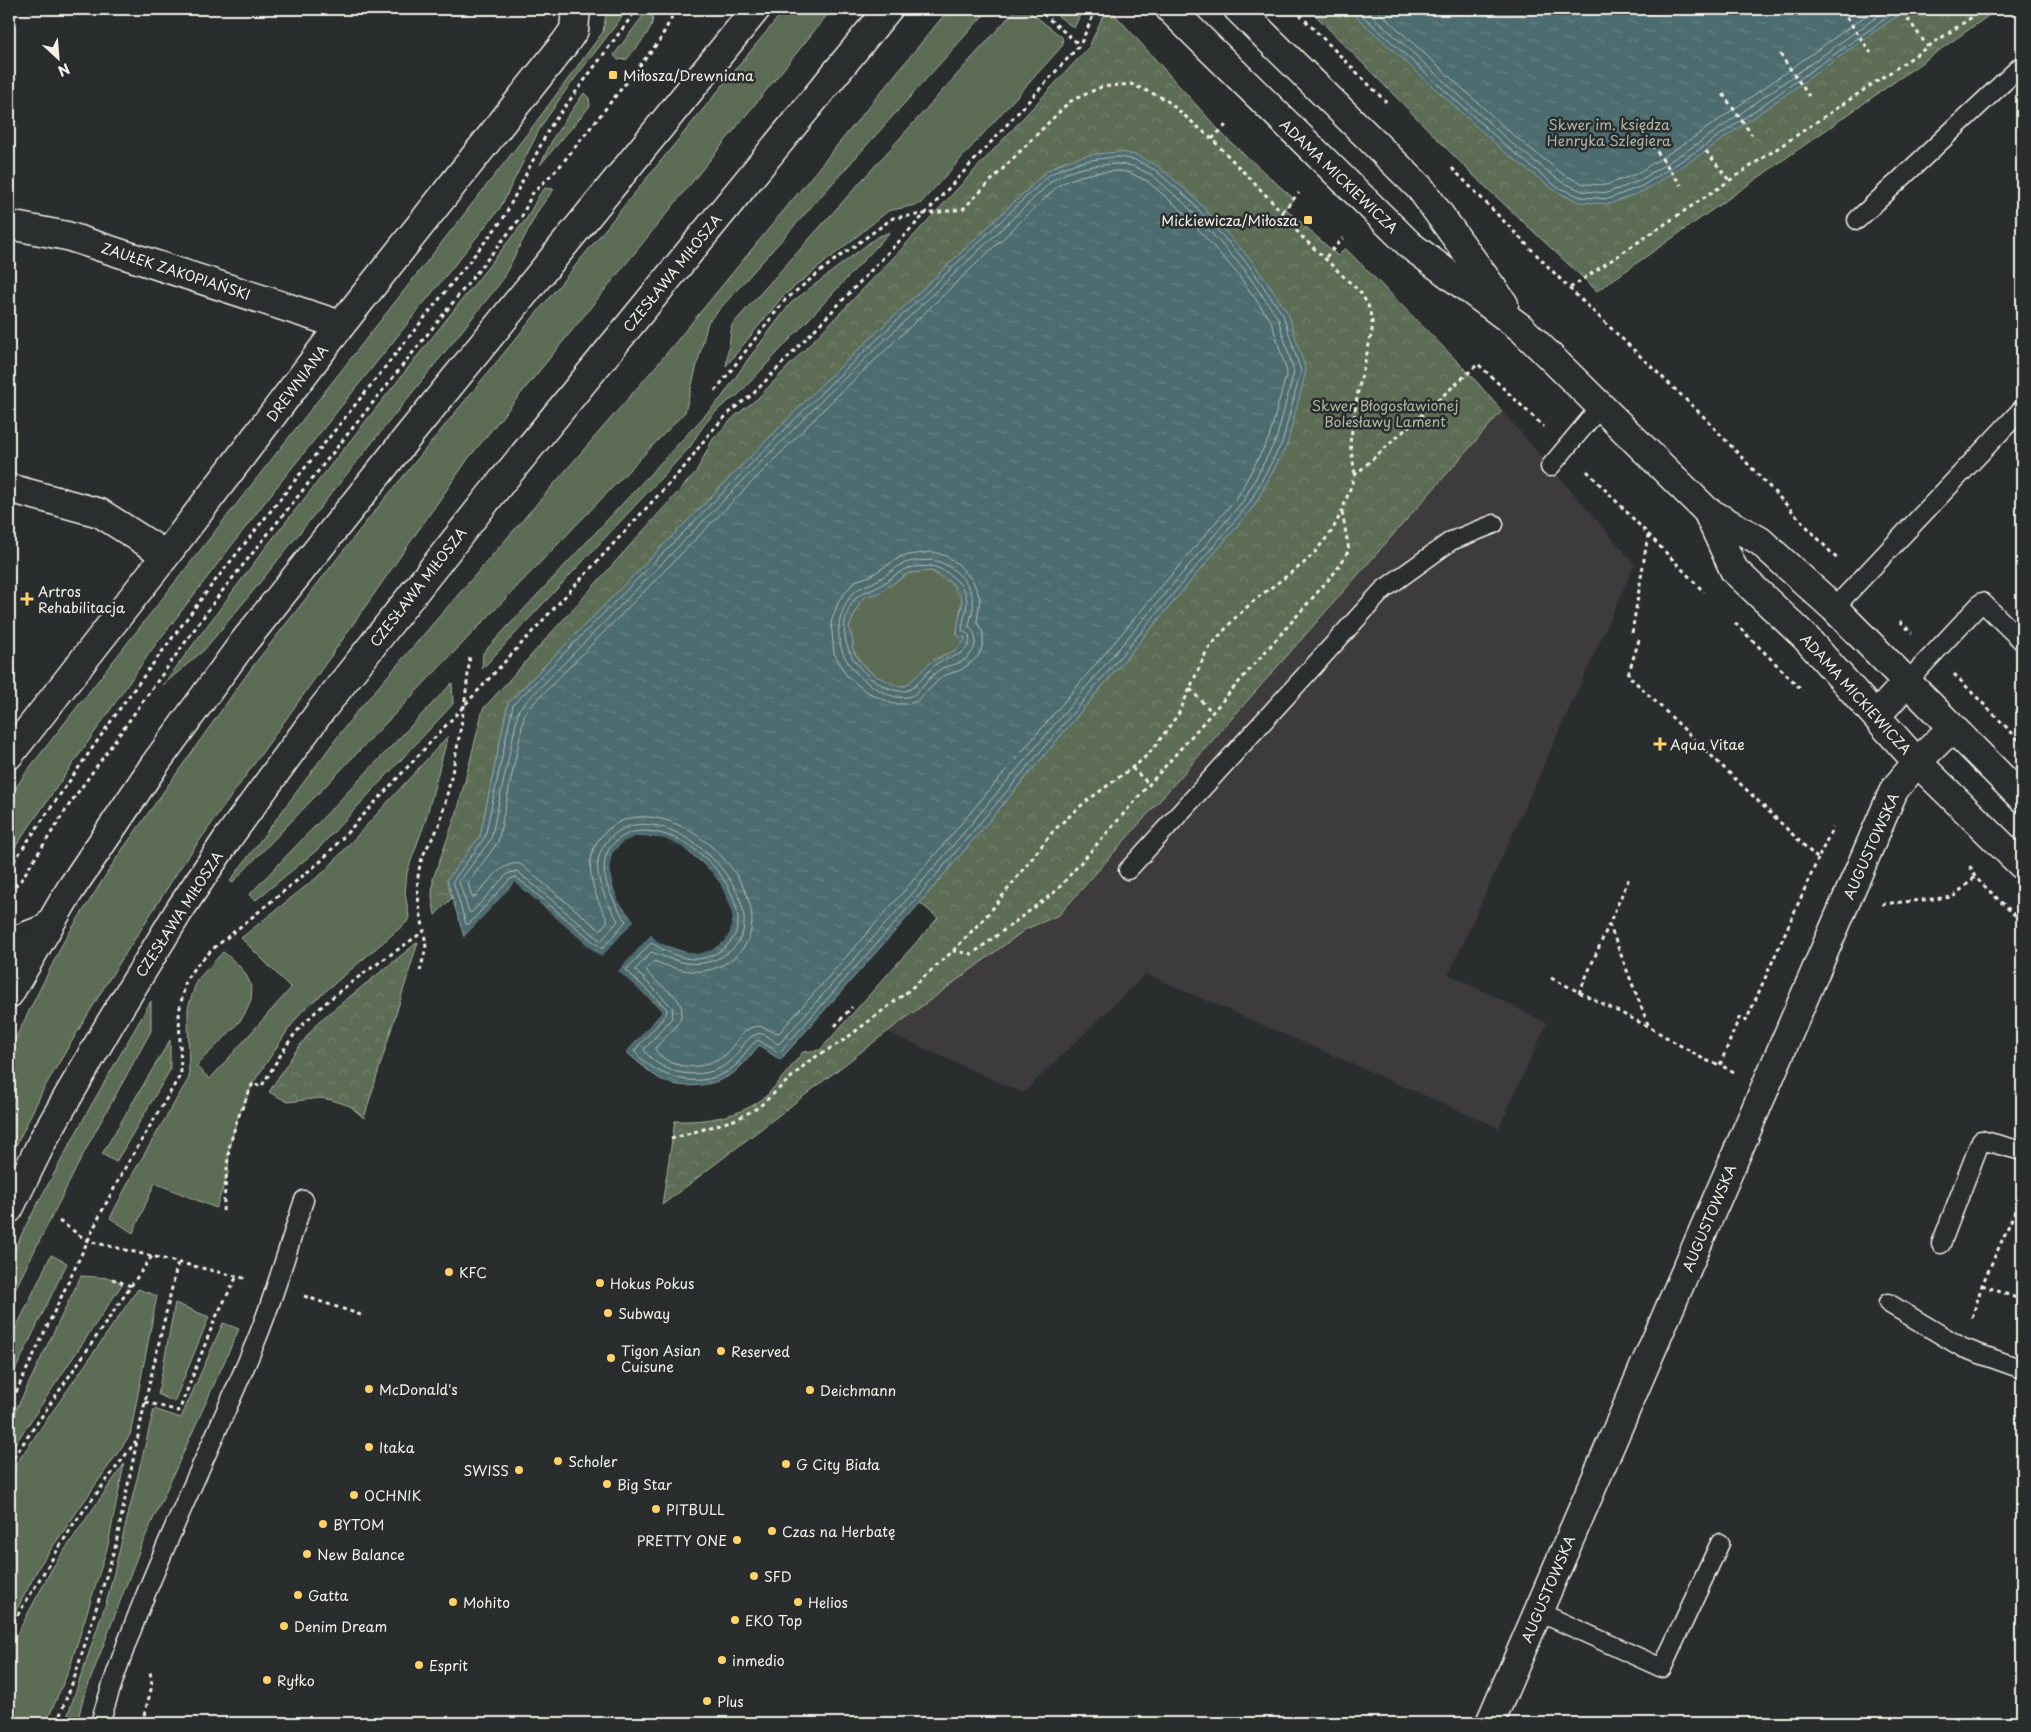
<svg xmlns="http://www.w3.org/2000/svg" width="2031" height="1732" viewBox="0 0 2031 1732" font-family="'Playpen Sans',sans-serif">
  <style>
    .built { fill: #3d3a3a }
    .grass { fill: #5c6c55; stroke: #a8ae9e }
    .forest { fill: url(#forest-crowns); stroke: #a8ae9e }
    .water { fill: url(#water-ripples); stroke: #90a1a0; fill-rule: evenodd }
    .pier { fill: #2a2d2e }
    .lines { fill: none; stroke-linecap: round; stroke-linejoin: round }
    .shore { stroke: #b2bcb8; stroke-width: 1 }
    .service-casing { stroke: #f4f1e8; stroke-width: 21 }
    .minor-casing { stroke: #f4f1e8; stroke-width: 31 }
    .tertiary-casing { stroke: #f4f1e8; stroke-width: 31 }
    .secondary-casing { stroke: #f4f1e8; stroke-width: 31 }
    .path { stroke: #f4f1e8; stroke-width: 3; stroke-dasharray: 4 4; stroke-linecap: butt }
    .service { stroke: #2a2d2e; stroke-width: 18 }
    .minor { stroke: #2a2d2e; stroke-width: 28 }
    .tertiary { stroke: #2a2d2e; stroke-width: 28 }
    .secondary { stroke: #2a2d2e; stroke-width: 28 }
    .poi-dot { fill: #ffd166; stroke: #2a2d2e; stroke-width: 2 }
    .labels { text-anchor: middle; dominant-baseline: central; stroke-width: 5; stroke-linejoin: round; paint-order: stroke }
    .poi-label { font-size: 14px; fill: #f4f1e8; stroke: #2a2d2e; text-anchor: start }
    .park-label { font-size: 14px; fill: #b0b5a6; stroke: #2a2d2e }
    .street-label { font-size: 14px; fill: #f4f1e8; stroke: #2a2d2e }
  </style>
  <defs>
    <pattern id="forest-crowns" width="20" height="18" patternUnits="userSpaceOnUse" patternTransform="scale(1.25)"><rect width="20" height="18" fill="#5c6c55"/><path d="M2 6a3 3 0 1 1 6 0M12 15a3 3 0 1 1 6 0" fill="none" stroke="#74816d"/></pattern>
    <pattern id="water-ripples" width="26" height="14" patternUnits="userSpaceOnUse" patternTransform="scale(1.25)"><rect width="26" height="14" fill="#4e6c70"/><path d="M2 4q2-2 4 0t4 0M15 11q2-2 4 0t4 0" fill="none" stroke="#688184"/></pattern>
  </defs>
  <rect width="100%" height="100%" fill="#2a2d2e"/>
  <filter id="ink" filterUnits="userSpaceOnUse"><feTurbulence type="fractalNoise" baseFrequency=".02" numOctaves="2"/><feDisplacementMap in="SourceGraphic" scale="10" xChannelSelector="R" yChannelSelector="G"/><feConvolveMatrix kernelMatrix="1 2 1 2 8 2 1 2 1" color-interpolation-filters="sRGB"/></filter>
  <g filter="url(#ink)">
    <path class="built" d="M1502 411 1635 564 1449 974 1547 1023 1499 1128 1146 974 1023 1093 887 1032 1026 929 1059 915Z"/>
    <path class="grass" d="M607 9H628L563 94 540 128 500 208 275 489 153 648 9 856V798L27 771 527 134 603 32Z
      M648 9C664 20 635 49 627 59L618 60 614 55Z
      M785 9H832L468 459 333 653 180 868 106 984 44 1088 9 1160V1051L64 941 120 853 253 666 366 522Z
      M949 9H989L708 322 685 412 232 883 230 881 354 715 657 365Z
      M1016 9H1026L1062 37 1063 45 920 204 888 211 783 296 726 366 732 325Z
      M1049 9H1083L1074 28Z
      M584 93 589 98 590 106 540 165 555 135Z
      M545 188 554 189 539 209 501 282 249 596 204 650 163 685 266 547 527 218 539 195Z
      M890 232 737 396C716 407 702 426 690 447L482 669 483 653 722 397 749 358 791 303 877 237Z
      M931 571 952 584 962 600 957 630V634L965 637V640C961 651 952 651 943 655 928 663 919 676 906 686 882 688 863 667 852 648L853 643 849 627 860 602 866 596 877 594 909 573Z
      M452 683 453 704 317 850 256 900 249 895Z
      M448 736 425 822 407 872 405 893 409 916 407 922 302 1011 288 1030 253 1083 237 1120 229 1148 228 1174 216 1208 155 1183 133 1233 110 1218 135 1170 189 1078 188 1008 197 980 223 952C285 997 232 1027 196 1066L210 1079 291 988 241 938 325 871Z
      M151 1001V1031L89 1143 9 1301V1263L25 1227 88 1111Z
      M170 1040V1070L116 1162 102 1154Z
      M51 1255 67 1263 9 1383V1343Z
      M81 1276 110 1278 123 1283 9 1453V1430L13 1416Z
      M138 1289 157 1296 130 1435 40 1565 9 1624V1474Z
      M175 1303 209 1317 174 1402 158 1394Z
      M223 1323 239 1329 141 1546 83 1699 77 1723H65L108 1597 154 1409 181 1418Z
      M124 1464 108 1545 69 1670 46 1723H9V1649L53 1567Z"/>
    <path class="forest" d="M1106 9H1110L1226 138 1294 199 1285 208 1338 256 1345 248 1469 373 1502 411 1059 915 1026 929 887 1032 662 1205 675 1121C705 1122 742 1117 766 1096 779 1083 791 1066 803 1052L820 1050 938 918 920 903 1254 506 1287 445 1066 160 1047 171 820 386 508 703 480 836 447 880 452 898 435 915 432 897 433 879 458 809 483 709 696 472 713 439 735 416 757 399 895 256 1089 47Z
      M1309 9H1998L1597 291 1474 176Z
      M418 942 364 1118 350 1106 332 1100 320 1098 288 1102 269 1092 295 1052 318 1022Z"/>
    <path class="water" d="M1348 9H1907L1706 151 1644 191 1609 204 1579 202 1555 191 1501 149Z
      M1120 152 1136 155 1158 166 1193 196 1252 261 1288 313 1306 371 1287 445 1254 506 920 903 780 1060 759 1045C753 1052 747 1061 739 1068 723 1085 688 1090 666 1082 652 1076 638 1061 626 1052L663 1011 617 971 651 935C666 948 686 956 706 951 719 948 725 942 729 930 730 926 732 922 733 919 733 915 729 908 728 904 724 893 721 883 713 874 698 854 648 822 624 843 620 846 613 850 612 856 605 878 618 905 634 921L601 958 515 882 464 937 447 880 480 836 508 703 820 386 1047 171C1073 156 1090 154 1120 152ZM931 571C944 575 964 589 962 605 960 615 957 624 957 634L960 638 965 637V640L953 653 933 660 906 686H898L874 675 861 664 852 648 853 643 849 627 860 602 866 596 877 594 909 573Z"/>
    <path class="pier" d="M645 836 665 839 682 847 712 872 720 883 730 905 733 918 730 932 725 941 712 950 697 954 686 952 659 943 651 935 618 971 663 1011 626 1052 623 1051 659 1012 616 973V970L650 933 673 946 697 951 711 948 723 940 728 931 730 918 728 906 718 885 710 874 680 850 664 842 640 839 624 844 615 854 612 869 615 886 621 901 637 921 602 960 515 885 466 939H462L515 882 601 957 634 921 619 902 613 887 609 869 612 853 623 842 634 837Z"/>
    <g class="lines">
      <path class="shore" d="M1355 9 1505 145 1557 187 1581 197 1608 199 1642 186 1703 147 1899 9
        M1365 9 1509 141 1560 181 1582 191 1607 193 1639 181 1700 142 1888 9
        M1376 9 1513 135 1564 175 1584 184 1606 185 1636 174 1696 136 1875 9
        M1119 157 1135 160 1155 170 1189 199 1248 264 1283 315 1301 371 1282 443 1249 504 916 899 781 1051 778 1052 758 1040C748 1046 743 1058 735 1066 704 1092 658 1080 634 1051L666 1015 667 1009 626 970 651 943C665 950 680 960 697 959 719 957 740 940 738 917 734 874 686 831 643 831 632 831 623 835 615 842 591 864 612 900 626 921L602 949 516 877 510 879 469 924H466L453 881 485 837 513 705 824 390 1049 175C1073 161 1093 159 1119 157Z
        M1119 164 1133 166 1152 175 1185 204 1243 268 1278 318 1294 372 1276 440 1244 500 911 895 780 1043 777 1044C771 1039 765 1032 757 1034 745 1037 739 1054 730 1062 704 1082 662 1076 644 1050L672 1018 673 1008 635 970 651 952C678 962 700 971 726 954 793 910 657 774 605 844 587 868 606 900 618 921L601 941 517 871 507 874 472 912H469L459 882 491 839 519 709 828 394 1053 180C1075 167 1094 165 1119 164Z
        M1119 171 1130 173 1147 181 1180 209 1237 273 1271 321 1287 372 1269 438 1238 496 905 890 779 1033C769 1033 763 1022 750 1028 739 1034 734 1049 724 1056 704 1071 669 1071 655 1049 662 1039 673 1032 679 1021 693 996 652 986 646 969L654 961C679 971 704 978 729 961 809 909 659 761 599 839 581 863 595 897 608 921L600 930 520 864C501 861 487 884 475 897H472L468 883 498 842 525 712 833 400 1058 186C1078 174 1096 172 1119 171Z
        M933 552 946 556 958 564 973 581 980 598 977 622 983 633V644L979 655 972 662 961 670 943 676 917 701 908 704H893L865 691 846 675 834 653 831 622 839 600 855 581 870 576 902 556Z
        M931 560C950 562 972 582 973 602 974 610 970 618 969 626 982 639 974 658 956 664 950 666 944 666 939 670 928 677 921 694 908 697 897 699 888 695 879 690 847 673 828 640 845 606 852 590 858 589 872 583 884 578 893 568 905 563 913 560 922 561 931 560Z
        M931 566C947 569 967 585 967 603 967 612 962 621 962 630L969 635C973 650 957 656 946 659 929 664 919 689 905 691 896 692 888 688 880 684 850 668 831 628 856 598 863 591 869 592 876 588 887 583 896 572 909 568 916 566 924 567 931 566Z"/>
      <g class="service-casing">
        <path id="service" d="M1857 220 2022 65
          M1550 467 1601 406
          M1834 608 2022 409
          M1907 682 1982 602 2022 641
          M1128 870 1383 590 1451 541 1494 524
          M1941 1244 1981 1140 2022 1151
          M1888 1303 1963 1348 2022 1369
          M1539 1612 1662 1668 1720 1543
          M100 1723C139 1591 203 1468 256 1341 275 1295 288 1247 304 1200"/>
      </g>
      <g class="minor-casing">
        <path id="minor" d="M9 225 67 236 341 325
          M9 488 100 513 166 555
          M9 755 166 555 341 325 565 43 574 30 576 9
          M9 943 47 928
          M1490 1723 1894 790 1917 762 1952 728"/>
      </g>
      <g class="tertiary-casing">
        <path id="tertiary" d="M1170 9 1411 246 1521 328 1707 511 1760 541 1834 608 2022 798
          M1238 9 1421 189 1504 304
          M1707 511 1734 570 1805 637 1917 762 2022 865
          M1876 716 1907 682"/>
      </g>
      <g class="secondary-casing">
        <path id="secondary" d="M9 994 70 890 155 764 243 643 410 434 756 9
          M9 1209 44 1138 111 1022 179 911 228 838 319 713 490 496 888 9"/>
      </g>
      <path class="path" d="M666 9 672 14
        M1037 9 1080 45
        M1294 9 1386 102
        M1842 11 1871 53
        M1903 12 1928 47
        M1780 54 1809 96
        M1723 94 1752 135
        M1212 139 1227 124
        M1652 145 1681 185
        M1706 151 1729 180
        M1452 168 1570 289 1703 416 1839 561
        M1282 212 1299 193
        M1326 257 1343 238
        M1570 288 1984 9
        M715 391 785 300 832 262 893 218 963 209 1069 102 1101 87 1131 84 1165 99 1212 139 1282 212 1300 235 1361 293 1368 305 1372 320V332L1358 391 1350 443 1355 474
        M1587 471 1704 592
        M1900 621 1912 633
        M1735 623 1803 691
        M1632 633 1648 535
        M1639 640 1628 675 1818 859 1833 827
        M1954 674 2022 743
        M1190 689 1212 712
        M1132 768 1149 784
        M1970 866 1975 877 2022 922
        M9 868 123 704 211 586 503 219 550 127 637 9
        M9 892 21 880 71 802 219 595 522 216 532 194 560 166 660 40 676 9
        M1882 904 1953 897 1975 877
        M1609 924 1649 1027
        M953 951 972 954 1056 891 1336 571 1349 550 1342 512
        M420 971 426 948 424 931
        M1551 978 1649 1027 1705 1060 1720 1065
        M1579 993 1630 876
        M835 1026 852 1007
        M1734 1072 1720 1065 1739 1018 1746 1021 1818 859
        M671 1139 737 1119 759 1107 809 1061 844 1040 907 992 953 951 990 912 1054 830 1084 803 1141 761 1153 749 1179 713 1207 650 1235 618 1257 598 1303 564 1315 552 1332 531 1342 511 1355 475 1478 364 1544 427
        M223 1211 229 1148 237 1120 253 1083 261 1087C272 1070 282 1051 294 1035 327 994 382 962 424 931 419 906 413 881 423 856 427 845 436 835 440 822 455 767 465 711 470 654
        M59 1221 88 1241 248 1279
        M1982 1285 2022 1300
        M131 1286 152 1256
        M304 1296 364 1316
        M1972 1318 1982 1285 2022 1196
        M145 1402 179 1411 215 1319 237 1276
        M9 1407 101 1213 125 1168 181 1074 179 1012 186 980 194 968 214 948 321 861 687 464C706 436 724 414 752 395L925 214 1080 45 1096 9
        M9 1464 131 1286 110 1278
        M9 1629 73 1525 136 1441
        M57 1723 75 1676 115 1548 145 1402 178 1262
        M142 1723 152 1686 150 1671"/>
      <use href="#service" class="service"/>
      <use href="#minor" class="minor"/>
      <use href="#tertiary" class="tertiary"/>
      <use href="#secondary" class="secondary"/>
    </g>
  </g>
  <g class="poi-dot">
    <rect x="608" y="70" width="10" height="10" rx="2.5"/>
    <rect x="1303" y="215" width="10" height="10" rx="2.5"/>
    <path d="M24.5 591.5h5v5h5v5h-5v5h-5v-5h-5v-5h5z"/>
    <path d="M1657.5 736.5h5v5h5v5h-5v5h-5v-5h-5v-5h5z"/>
    <circle cx="449" cy="1272" r="5"/>
    <circle cx="600" cy="1283" r="5"/>
    <circle cx="608" cy="1313" r="5"/>
    <circle cx="721" cy="1351" r="5"/>
    <circle cx="611" cy="1358" r="5"/>
    <circle cx="369" cy="1389" r="5"/>
    <circle cx="810" cy="1390" r="5"/>
    <circle cx="369" cy="1447" r="5"/>
    <circle cx="558" cy="1461" r="5"/>
    <circle cx="786" cy="1464" r="5"/>
    <circle cx="519" cy="1470" r="5"/>
    <circle cx="607" cy="1484" r="5"/>
    <circle cx="354" cy="1495" r="5"/>
    <circle cx="656" cy="1509" r="5"/>
    <circle cx="323" cy="1524" r="5"/>
    <circle cx="772" cy="1531" r="5"/>
    <circle cx="737" cy="1540" r="5"/>
    <circle cx="307" cy="1554" r="5"/>
    <circle cx="754" cy="1576" r="5"/>
    <circle cx="298" cy="1595" r="5"/>
    <circle cx="453" cy="1602" r="5"/>
    <circle cx="798" cy="1602" r="5"/>
    <circle cx="735" cy="1620" r="5"/>
    <circle cx="284" cy="1626" r="5"/>
    <circle cx="722" cy="1660" r="5"/>
    <circle cx="419" cy="1665" r="5"/>
    <circle cx="267" cy="1680" r="5"/>
    <circle cx="707" cy="1701" r="5"/>
  </g>
  <g class="labels">
    <g class="poi-label">
      <text x="623" y="75">Miłosza/Drewniana</text>
      <text x="1298" y="220" text-anchor="end">Mickiewicza/Miłosza</text>
      <text x="38" y="591">Artros<tspan x="38" dy="16">Rehabilitacja</tspan></text>
      <text x="1670" y="744">Aqua Vitae</text>
      <text x="459" y="1272">KFC</text>
      <text x="610" y="1283">Hokus Pokus</text>
      <text x="618" y="1313">Subway</text>
      <text x="621" y="1350">Tigon Asian<tspan x="621" dy="16">Cuisune</tspan></text>
      <text x="731" y="1351">Reserved</text>
      <text x="379" y="1389">McDonald's</text>
      <text x="820" y="1390">Deichmann</text>
      <text x="379" y="1447">Itaka</text>
      <text x="568" y="1461">Scholer</text>
      <text x="796" y="1464">G City Biała</text>
      <text x="509" y="1470" text-anchor="end">SWISS</text>
      <text x="617" y="1484">Big Star</text>
      <text x="364" y="1495">OCHNIK</text>
      <text x="666" y="1509">PITBULL</text>
      <text x="333" y="1524">BYTOM</text>
      <text x="782" y="1531">Czas na Herbatę</text>
      <text x="727" y="1540" text-anchor="end">PRETTY ONE</text>
      <text x="317" y="1554">New Balance</text>
      <text x="764" y="1576">SFD</text>
      <text x="308" y="1595">Gatta</text>
      <text x="463" y="1602">Mohito</text>
      <text x="808" y="1602">Helios</text>
      <text x="745" y="1620">EKO Top</text>
      <text x="294" y="1626">Denim Dream</text>
      <text x="732" y="1660">inmedio</text>
      <text x="429" y="1665">Esprit</text>
      <text x="277" y="1680">Ryłko</text>
      <text x="717" y="1701">Plus</text>
    </g>
    <g class="park-label">
      <text x="1609" y="124">Skwer im. księdza<tspan x="1609" dy="16">Henryka Szlegiera</tspan></text>
      <text x="1385" y="405">Skwer Błogosławionej<tspan x="1385" dy="16">Bolesławy Lament</tspan></text>
    </g>
    <g class="street-label">
      <text transform="translate(1339 176) rotate(44)">ADAMA MICKIEWICZA</text>
      <text transform="translate(176 271) rotate(18)">ZAUŁEK ZAKOPIAŃSKI</text>
      <text transform="translate(672 273) rotate(-51)">CZESŁAWA MIŁOSZA</text>
      <text transform="translate(297 383) rotate(-53)">DREWNIANA</text>
      <text transform="translate(418 587) rotate(-52)">CZESŁAWA MIŁOSZA</text>
      <text transform="translate(1856 694) rotate(48)">ADAMA MICKIEWICZA</text>
      <text transform="translate(1871 846) rotate(-66)">AUGUSTOWSKA</text>
      <text transform="translate(179 914) rotate(-57)">CZESŁAWA MIŁOSZA</text>
      <text transform="translate(1709 1218) rotate(-67)">AUGUSTOWSKA</text>
      <text transform="translate(1548 1589) rotate(-67)">AUGUSTOWSKA</text>
    </g>
  </g>
  <rect width="2031" height="1732" fill="none" stroke="#2a2d2e" stroke-width="30"/>
  <rect x="15" y="15" width="2001" height="1702" fill="none" stroke="#f4f1e8" stroke-width="2" filter="url(#ink)"/>
  <g transform="translate(58 58) rotate(154)" stroke="#2a2d2e" stroke-width="4" paint-order="stroke">
  <path d="M0-4L9 19L0 12L-9 19Z" fill="#f4f1e8"/>
  <text y="-8" font-size="14" font-weight="bold" text-anchor="middle" fill="#f4f1e8">N</text>
  </g>
</svg>
